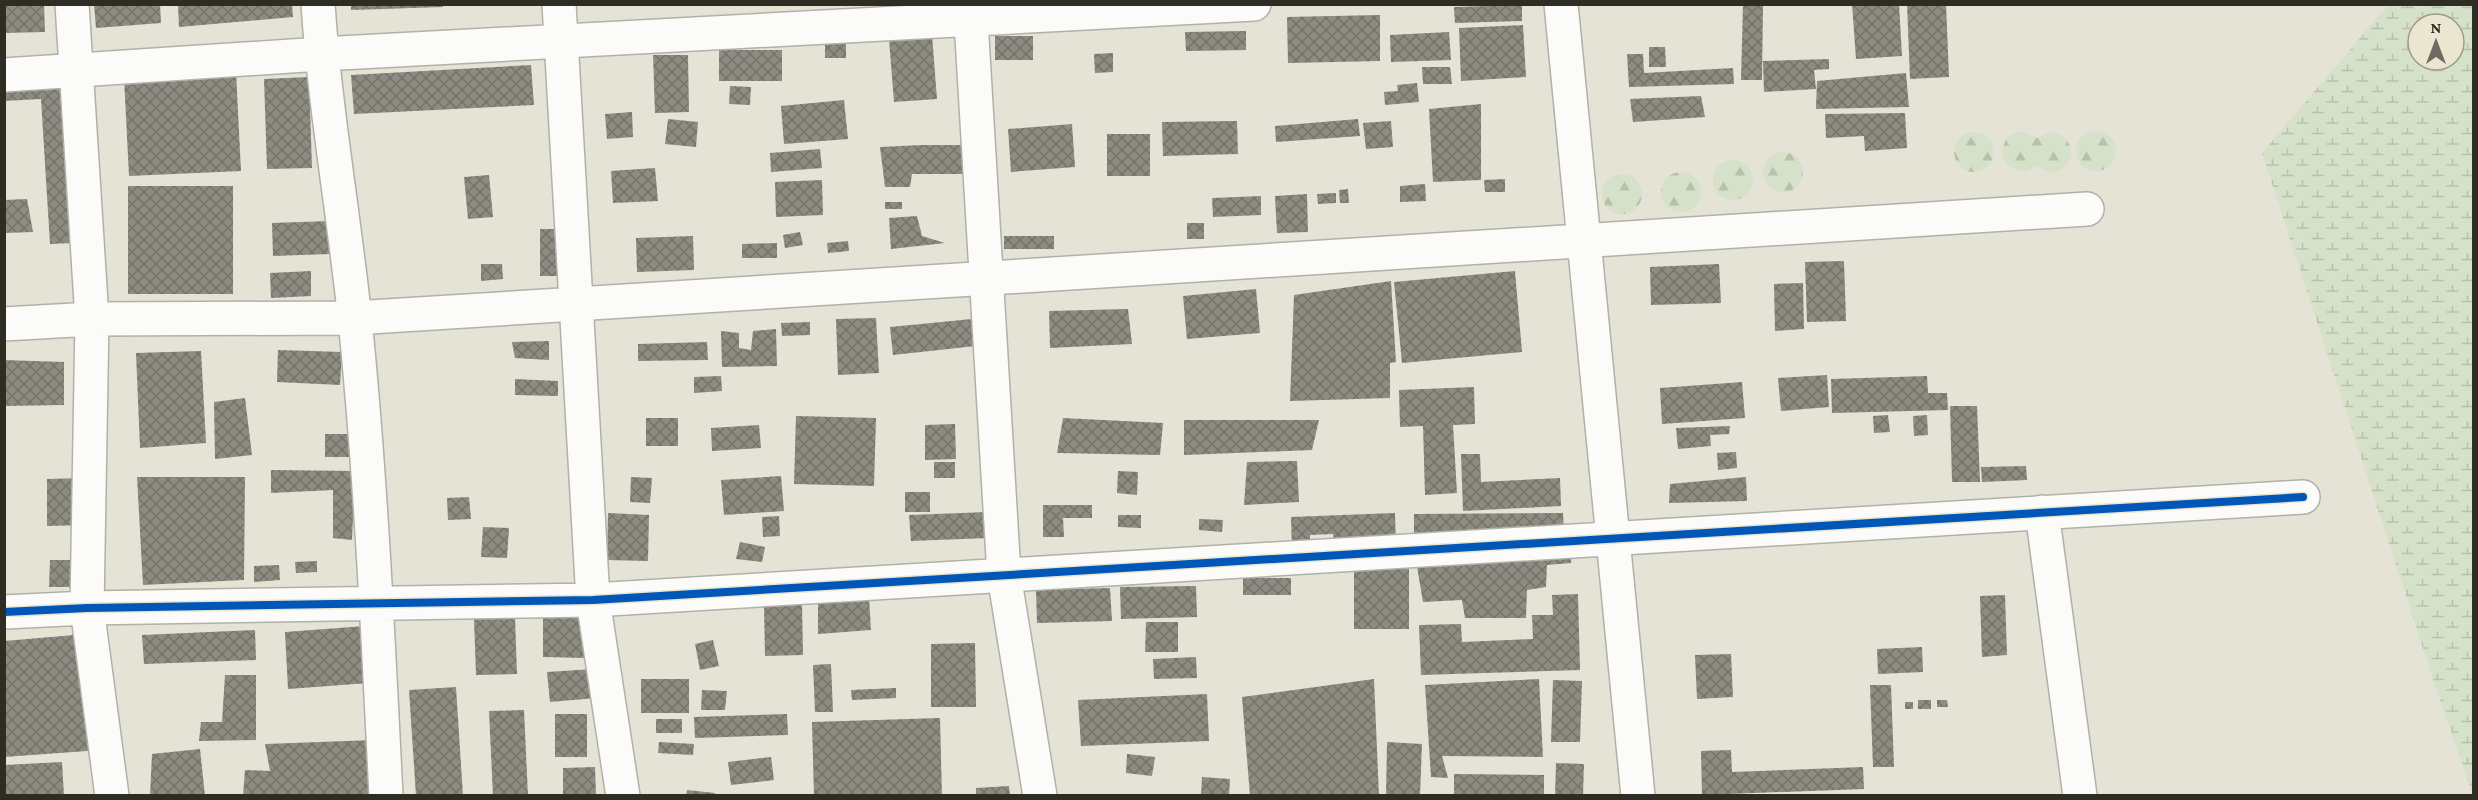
<svg xmlns="http://www.w3.org/2000/svg" width="2478" height="800" viewBox="0 0 2478 800" font-family="'Crimson Pro',serif">
  <style>
    .forest { fill: url(#forest-firs) }
    .wetland { fill: url(#wetland-marsh); fill-rule: evenodd }
    .building { fill: url(#building-cross-hatch) }
    .lines { fill: none; stroke-linecap: round; stroke-linejoin: round }
    .minor-casing { stroke: #b2b0a7; stroke-width: 36 }
    .minor { stroke: #fbfbf9; stroke-width: 33 }
    .cycleway-casing { stroke: #ebe6d0; stroke-width: 11 }
    .cycleway { stroke: #0057b8; stroke-width: 8 }
  </style>
  <defs>
    <pattern id="forest-firs" width="22" height="20" patternUnits="userSpaceOnUse" patternTransform="scale(1.5)"><rect width="22" height="20" fill="#d6e1c9"/><path d="M5 1l3.5 6h-7zM16 11l3.5 6h-7z" fill="#b8c1ac"/></pattern>
    <pattern id="wetland-marsh" width="20" height="14" patternUnits="userSpaceOnUse" patternTransform="scale(1.5)"><rect width="20" height="14" fill="#d6e1c9"/><path d="M1 5h8M5 5V1M11 12h8M15 12V8" fill="none" stroke="#b8c1ac"/></pattern>
    <pattern id="building-cross-hatch" width="8" height="8" patternUnits="userSpaceOnUse" patternTransform="scale(1.5)"><rect width="8" height="8" fill="#8e8c82"/><path d="M0 0l8 8M0 8l8-8" fill="none" stroke="#74736a"/></pattern>
  </defs>
  <rect width="100%" height="100%" fill="#e5e2d6"/>
  <path class="forest" d="M2076 151a20 20 0 1 1 40 0a20 20 0 1 1-40 0Z
    M2020 131 2037 138 2049 132C2078 134 2079 170 2050 173L2036 166 2027 172 2009 167C1997 154 2002 136 2020 131Z
    M1954 152a20 20 0 1 1 40 0a20 20 0 1 1-40 0Z
    M1763 172a20 20 0 1 1 40 0a20 20 0 1 1-40 0Z
    M1713 180a20 20 0 1 1 40 0a20 20 0 1 1-40 0Z
    M1661 192a20 20 0 1 1 40 0a20 20 0 1 1-40 0Z
    M1602 194a20 20 0 1 1 40 0a20 20 0 1 1-40 0Z"/>
  <path class="wetland" d="M2388 5H2473V795L2434 682 2262 153ZM2418 24H2454V60H2418Z"/>
  <path class="building" d="M4 4H44L45 32 4 33Z
    M94 4H160L161 23 96 28Z
    M178 4H292L293 17 179 27Z
    M351 4H443V7L351 10Z
    M1743 4H1763L1762 80H1741Z
    M1852 4H1899L1902 56 1856 59Z
    M1907 4H1946L1949 77 1910 79Z
    M1522 5V21L1455 23 1454 7Z
    M1380 15V61L1288 63 1287 17Z
    M1523 25 1526 77 1461 81 1459 28Z
    M1246 31V50L1186 51 1185 32Z
    M1449 32 1451 60 1391 62 1390 35Z
    M932 35 937 99 894 102 889 39Z
    M995 36H1033V60H995Z
    M825 44H846V58H825Z
    M1649 47H1665L1666 67H1649Z
    M719 50H782V81H719Z
    M1113 53V72L1095 73 1094 54Z
    M1627 54H1643L1644 73 1733 68 1734 84 1629 87Z
    M653 55H688L689 112 655 113Z
    M1829 59V69L1814 70 1816 89 1764 92 1763 61Z
    M531 65 534 105 354 114 351 75Z
    M1422 67H1450L1452 84H1423Z
    M236 72 241 171 129 176 124 78Z
    M1906 73 1909 107 1816 109 1817 81Z
    M309 77 312 168 267 169 264 79Z
    M60 83V98H65L73 243 50 244 41 99 4 101V85Z
    M1417 83 1419 102 1385 105 1384 92 1398 91 1397 85Z
    M730 86 751 87 750 105 729 104Z
    M1701 96 1705 117 1633 122 1630 99Z
    M844 100 848 139 784 144 781 106Z
    M1481 104V180L1433 182 1429 109Z
    M632 112 633 137 607 139 605 114Z
    M1905 113 1907 148 1865 151 1864 136 1826 138 1825 114Z
    M668 119 698 122 696 147 665 144Z
    M1358 119 1360 136 1276 142 1275 126Z
    M1237 121 1238 154 1163 156 1162 122Z
    M1391 121 1393 147 1366 149 1363 123Z
    M1072 124 1075 167 1011 172 1008 129Z
    M1107 134H1150V176H1107Z
    M922 145H966L967 174H912L910 187H885L880 147Z
    M820 149 822 168 771 172 770 153Z
    M655 168 658 201 613 203 611 171Z
    M489 175 493 217 468 219 464 177Z
    M1505 179V192H1485L1484 180Z
    M822 180 823 215 776 217 775 182Z
    M1425 184 1426 201 1400 202V186Z
    M128 186H233V294H128Z
    M1348 189 1349 203H1340L1339 190Z
    M1336 193V203L1318 204 1317 194Z
    M1307 194 1308 232 1277 233 1275 196Z
    M1261 196V215L1213 217 1212 198Z
    M27 199 33 232 4 233V200Z
    M885 202H902V209H885Z
    M917 216 922 236 945 243 891 249 889 218Z
    M329 221 330 254 273 256 272 223Z
    M1187 223H1204V239H1187Z
    M540 229H567V276H540Z
    M800 232 803 245 785 248 783 235Z
    M693 236 694 270 637 272 636 238Z
    M1004 236H1054V249H1004Z
    M848 241 849 251 828 253 827 243Z
    M777 243V258H742V244Z
    M1844 261 1846 321 1807 322 1805 262Z
    M481 264H502L503 279 481 281Z
    M1719 264 1721 303 1651 305 1650 267Z
    M311 271V296L271 298 270 273Z
    M1515 271 1522 352 1402 363 1394 282Z
    M1391 281 1396 362 1390 363V398L1290 401 1294 295Z
    M1803 283 1804 329 1775 331 1774 284Z
    M1256 289 1260 333 1187 339 1183 296Z
    M1128 309 1132 344 1050 348 1049 311Z
    M876 318 879 373 838 375 836 319Z
    M982 318 985 345 893 355 890 327Z
    M810 322V335L782 336 781 323Z
    M776 329 777 366 722 367 721 331 739 333V348L751 350 753 331Z
    M549 341V360L515 358 512 342Z
    M707 342 708 360 638 361V344Z
    M278 350 342 352 340 385 277 382Z
    M201 351 206 443 140 448 136 353Z
    M4 360 64 362V405L4 406Z
    M1827 375 1829 407 1781 411 1778 378Z
    M721 376 722 391 694 393V377Z
    M1927 376 1928 393H1947L1948 410 1832 413 1831 379Z
    M515 379 558 381V396L515 395Z
    M1742 382 1745 418 1662 424 1660 388Z
    M1474 387 1475 424 1453 425 1457 493 1425 495 1423 426 1400 427 1399 390Z
    M245 398 252 455 215 459 214 402Z
    M1950 406H1977L1980 482H1952Z
    M1888 415 1890 432 1874 433 1873 416Z
    M1927 415 1928 435 1914 436 1913 416Z
    M796 416 876 418 874 486 794 484Z
    M646 418H678V446H646Z
    M1063 418 1163 423 1160 455 1057 453Z
    M1184 420H1319L1312 450 1184 455Z
    M955 424 956 459 925 460V425Z
    M759 425 761 448 712 451 711 428Z
    M1730 426 1729 434 1710 435 1711 446 1678 449 1676 428Z
    M325 434H357V457H325Z
    M1736 452 1737 468 1718 470 1717 453Z
    M1461 454H1480L1481 482 1560 478 1561 506 1463 511Z
    M1297 461 1299 502 1244 505 1247 462Z
    M934 462H955V478H934Z
    M2026 466 2027 480 1982 482 1981 467Z
    M271 470 355 471 352 540 333 538V490L271 493Z
    M1118 471 1138 472 1137 495 1117 493Z
    M781 476 784 511 724 515 721 480Z
    M137 477H245L244 580 143 585Z
    M631 477 652 478 650 503 630 502Z
    M1746 477 1747 501 1669 503 1670 484Z
    M84 478 85 525 47 526V479Z
    M905 492H930V512H905Z
    M469 497 471 519 448 520 447 498Z
    M1043 505H1092V518H1063L1064 537H1043Z
    M988 512V538L911 541 909 515Z
    M608 513 649 515 648 561 607 560Z
    M1395 513 1396 547 1334 548 1333 534 1310 535V550H1292L1291 517Z
    M1563 513 1564 533 1414 546V514Z
    M1118 515H1141V528L1118 527Z
    M779 516 780 536 763 537 762 517Z
    M1199 519 1223 520 1222 532 1199 530Z
    M483 527 509 528 507 558 481 557Z
    M740 542 765 547 762 562 736 559Z
    M1572 550 1571 563 1547 565 1546 587 1527 590 1526 618H1465L1462 600 1423 602 1416 561Z
    M50 560H86L85 587H49Z
    M317 561V572L296 573 295 562Z
    M279 565 280 580 254 582V566Z
    M1354 569H1409V629H1354Z
    M1243 578H1291V595H1243Z
    M1196 586 1197 617 1121 619 1120 587Z
    M1110 588 1112 621 1037 623 1036 590Z
    M1578 594 1580 670 1421 675 1419 625 1461 624 1462 642 1533 639 1532 615H1553L1552 595Z
    M2005 595 2007 655 1982 657 1980 596Z
    M818 597 869 598 871 630 818 634Z
    M802 604 803 655 765 656 764 605Z
    M543 612 586 613V658L543 657Z
    M515 617 517 674 476 675 474 619Z
    M1146 622H1178V652H1145Z
    M365 626 369 683 288 689 285 632Z
    M255 630 256 660 144 664 142 635Z
    M86 634 101 750 4 757V641Z
    M713 640 719 666 700 670 695 644Z
    M975 643 976 707H931V644Z
    M1922 647 1923 672 1878 674 1877 649Z
    M1731 654 1733 697 1697 699 1695 655Z
    M1196 657 1197 678 1154 679 1153 659Z
    M831 664 833 712H815L813 665Z
    M594 669 596 698 550 702 547 672Z
    M225 675H256V740L199 741 201 722H222Z
    M641 679H689V713H641Z
    M1374 679 1379 796H1250L1242 697Z
    M1539 679 1543 757 1442 756 1448 778 1431 777 1425 685Z
    M1553 680 1582 681 1580 742H1551Z
    M1870 685H1891L1894 767H1873Z
    M456 687 463 796H416L409 690Z
    M896 688V698L852 700 851 690Z
    M702 690 727 691 725 710H701Z
    M1207 694 1209 741 1081 746 1078 700Z
    M1918 700H1931V709H1918Z
    M1937 700H1947L1948 707H1937Z
    M1905 702H1913V709H1905Z
    M524 710 528 796H493L489 711Z
    M555 714H587V757H555Z
    M787 714 788 735 695 738 694 717Z
    M940 718 942 796H814L812 722Z
    M656 719H682V733H656Z
    M374 740 376 796H243L245 770 270 771 265 744Z
    M659 742 694 744 693 755 658 753Z
    M1387 742 1422 744 1420 796H1386Z
    M200 749 205 796H150L152 754Z
    M1731 750 1732 772 1863 767 1864 789 1702 795 1701 751Z
    M1127 754 1155 757 1152 776 1126 773Z
    M771 757 774 780 731 785 728 762Z
    M62 762 64 796H4V765Z
    M1556 763 1584 764 1583 796H1555Z
    M595 767 596 796H563V768Z
    M1454 774 1544 775V796H1454Z
    M1202 777 1230 779 1229 796H1201Z
    M1009 786 1010 796H976V788Z
    M687 790 715 793 714 796H686Z"/>
  <g class="lines">
    <g class="minor-casing">
      <path id="minor" d="M72 4 92 319 87 608 112 796
        M318 4C325 110 344 215 355 320 371 478 378 637 386 796
        M559 4 593 600 623 796
        M970 4 1004 575 1040 796
        M1561 4 1638 796
        M4 75 321 54 1254 4
        M4 324 92 319 354 318 2087 209
        M2042 512 2080 796
        M4 612 87 608 593 600 2303 497"/>
    </g>
    <use href="#minor" class="minor"/>
    <g class="cycleway-casing">
      <path id="cycleway" d="M4 612 87 608 593 600 2303 497"/>
    </g>
    <use href="#cycleway" class="cycleway"/>
  </g>
  <rect width="2478" height="800" fill="none" stroke="#2e2c23" stroke-width="12"/>
  <g transform="translate(2436 42)"><circle r="28" fill="#ebe6d0" stroke="#9f9c8b" stroke-width="1.5"/>
  <path d="M0-4.5L10 22L0 15L-10 22Z" fill="#6e6c62"/>
  <text y="-9" font-size="16" font-weight="bold" text-anchor="middle" fill="#2e2c23">N</text>
  </g>
</svg>
